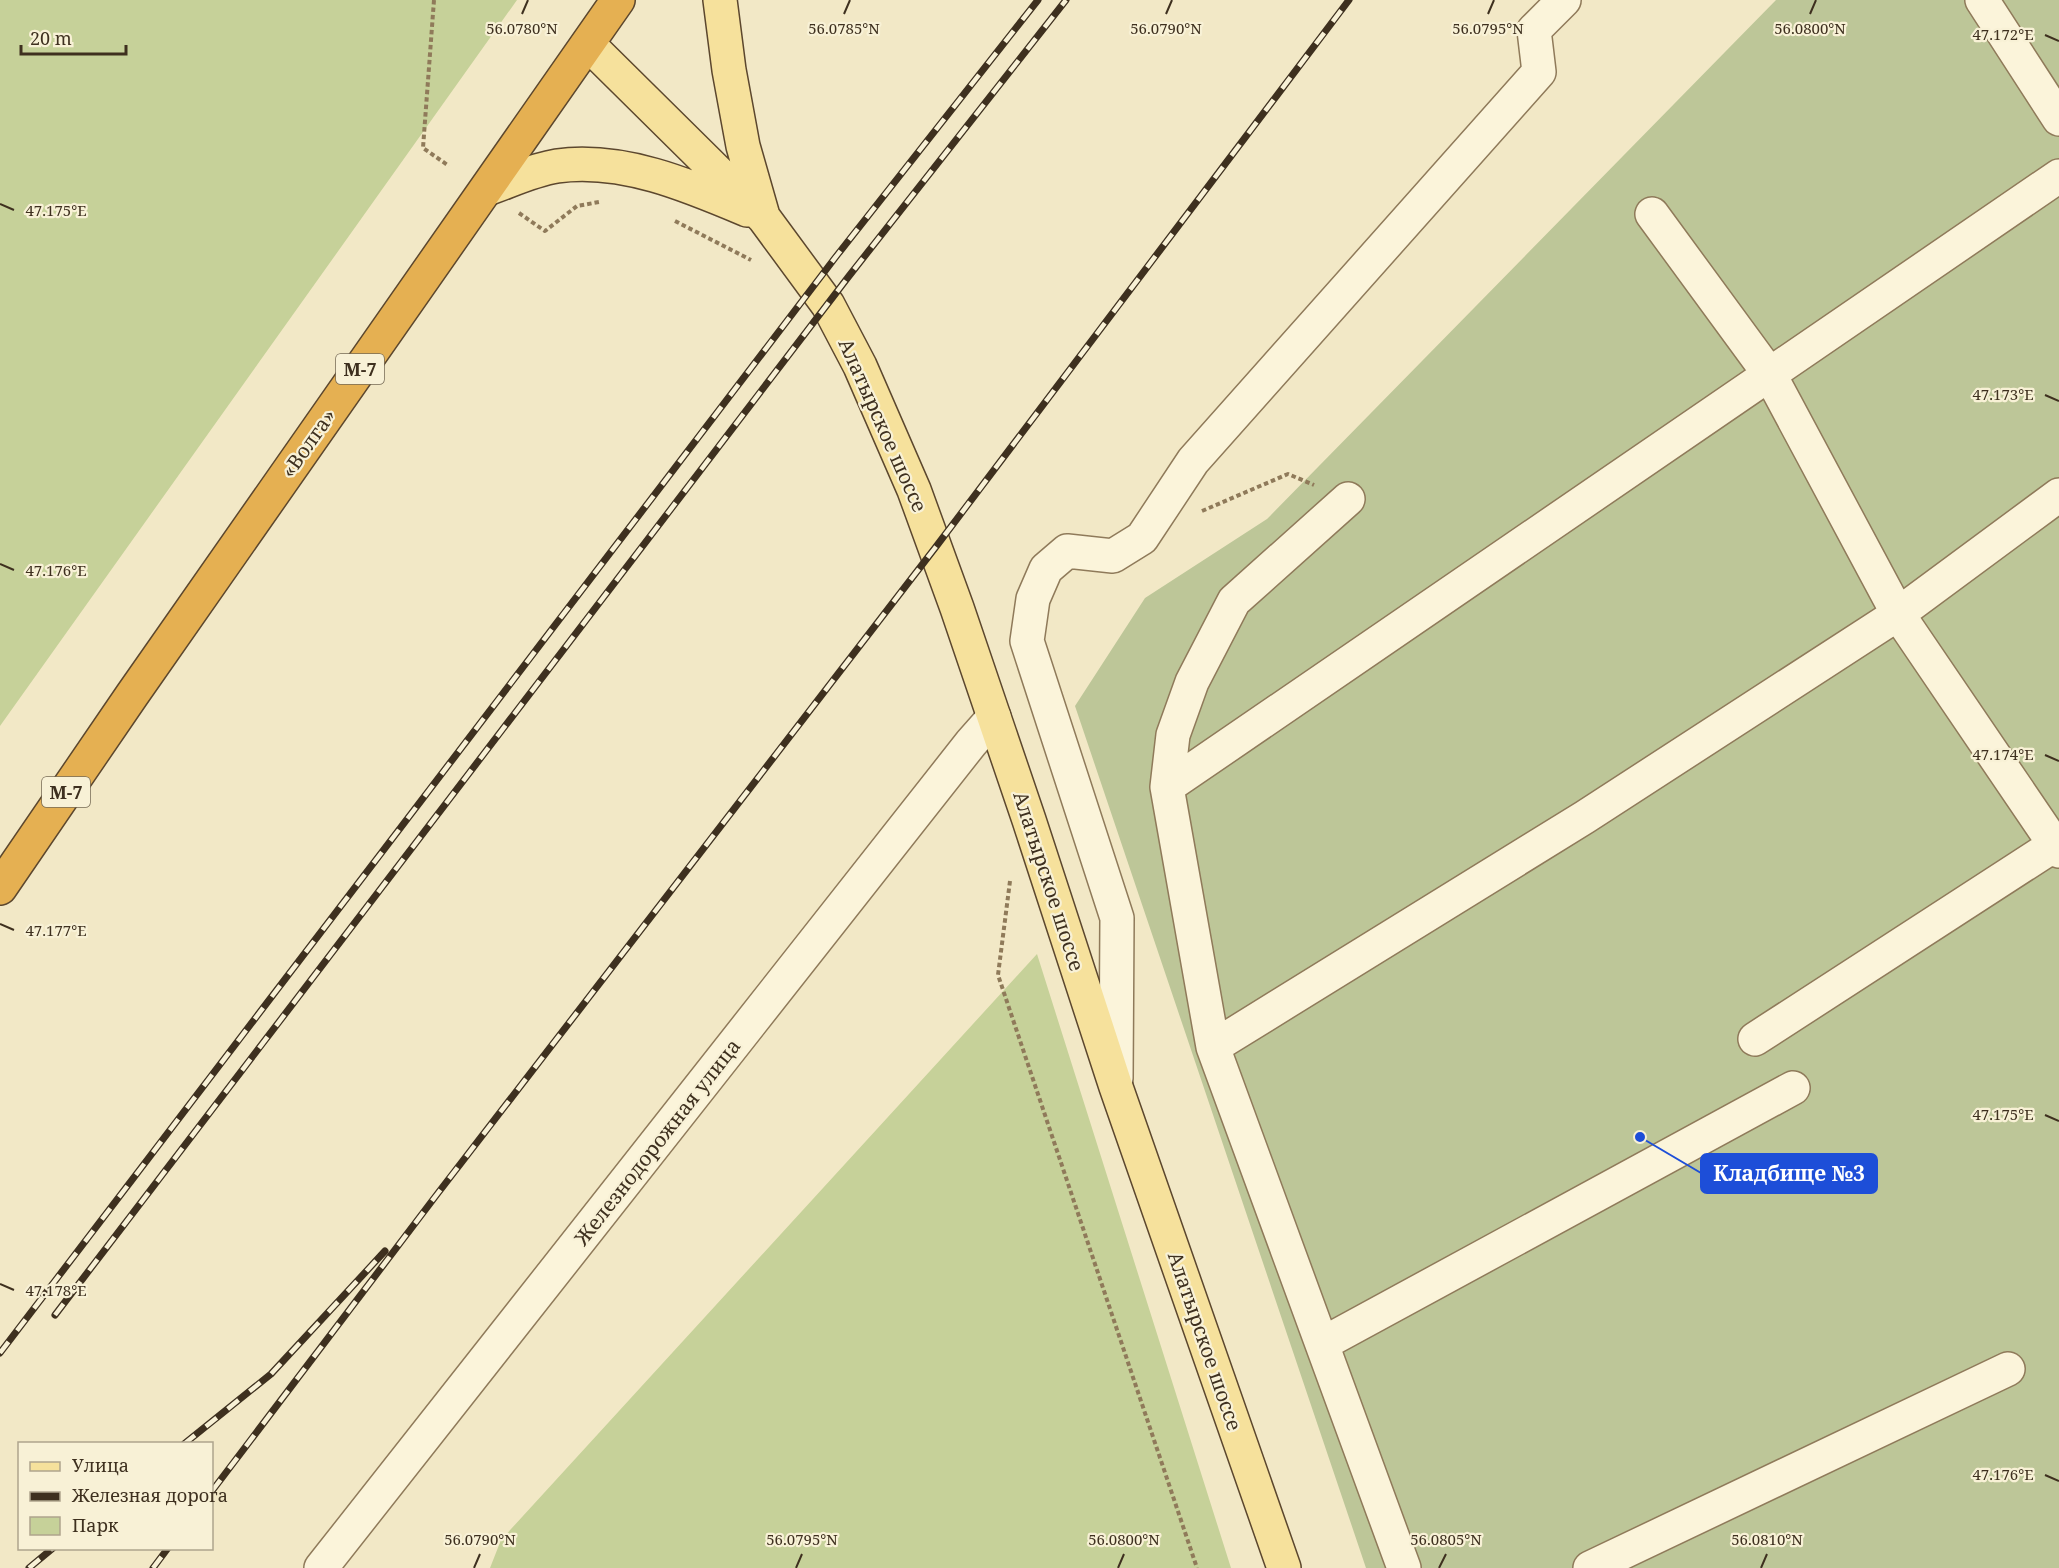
<svg xmlns="http://www.w3.org/2000/svg" width="2059" height="1568" viewBox="0 0 2059 1568" font-family="'Noto Serif',serif">
  <style>
    .green { fill: #c6d199 }
    .cemetery { fill: #bdc698 }
    .lines { fill: none; stroke-linecap: round; stroke-linejoin: round }
    .minor-casing { stroke: #8f7a5a; stroke-width: 36 }
    .major-casing { stroke: #5c472e; stroke-width: 36 }
    .highway-casing { stroke: #5c472e; stroke-width: 36 }
    .path { stroke: #8f7a5a; stroke-width: 4; stroke-dasharray: 4.5 3; stroke-linecap: butt }
    .minor { stroke: #fbf4da; stroke-width: 33 }
    .major { stroke: #f6e19c; stroke-width: 33 }
    .highway { stroke: #e5b052; stroke-width: 33 }
    .rail-casing { stroke: #3e301f; stroke-width: 7 }
    .rail { stroke: #f8f1d6; stroke-width: 4.5; stroke-dasharray: 14; stroke-linecap: butt }
    .ticks { fill: none; stroke: #3e301f; stroke-width: 2 }
    .labels { text-anchor: middle; dominant-baseline: central; stroke-width: 4.5; stroke-linejoin: round; paint-order: stroke }
    .shield { fill: #f8f1d6; stroke: #766a56; stroke-width: 1.5 }
    .shield-label { font-size: 18px; font-weight: bold; fill: #3e301f }
    .street-label { font-size: 20px; fill: #3e301f; stroke: #f8f1d6 }
    .ticks-label { font-size: 15px; text-anchor: middle; fill: #3e301f; stroke: #f8f1d6; stroke-width: 4.5; stroke-linejoin: round; paint-order: stroke }
    .leader { fill: none; stroke: #1d4ed8; stroke-width: 2 }
    .callout-dot { fill: #1d4ed8; stroke: #f8f1d6; stroke-width: 2 }
    .callout { fill: #1d4ed8; stroke: #1d4ed8; stroke-width: 2 }
    .callout-label { font-size: 21px; text-anchor: middle; font-weight: bold; fill: #fff }
  </style>
  <rect width="100%" height="100%" fill="#f2e8c6"/>
  <path class="green" d="M0 0H517L0 726Z
    M1037 954 1231 1568H490L501 1540Z"/>
  <path class="cemetery" d="M1776 0H2059V1568H1366L1075 706 1145 598 1267 519Z"/>
  <g class="lines">
    <g class="minor-casing">
      <path id="minor" d="M1982 0 2059 119
        M1652 214 1770 375 1898 614 2059 851
        M1348 499 1234 601 1192 682 1173 735 1167 787 1213 1047 1404 1568
        M1167 787 2059 176
        M1755 1039 2059 842
        M1213 1047 1585 817 1898 614 2059 495
        M1116 1079 1117 918 1027 641 1033 599 1046 569 1067 551 1113 556 1142 538 1193 461 1539 72 1534 30 1564 0
        M1322 1344 1793 1088
        M321 1568 971 743 994 717
        M1590 1568 2008 1369"/>
    </g>
    <g class="major-casing">
      <path id="major" d="M720 0 729 70 743 146 763 216
        M588 44 764 218 828 305 860 366 914 490 957 608 1029 820 1116 1087 1284 1568
        M487 189C510 181 532 170 557 166 622 157 688 185 747 210"/>
    </g>
    <g class="highway-casing">
      <path id="highway" d="M0 888 132 695 618 0"/>
    </g>
    <path class="path" d="M434 0 423 148 449 166
      M519 213 545 231 577 206 599 202
      M675 221 751 260
      M1202 511 1288 474 1314 485
      M1010 881 998 975 1197 1568"/>
    <use href="#minor" class="minor"/>
    <use href="#major" class="major"/>
    <use href="#highway" class="highway"/>
    <g class="rail-casing">
      <path id="rail" d="M55 1315 849 276 1066 0
        M0 1353 838 254 1038 0
        M184 1444 271 1374 385 1251
        M212 1491 438 1193 935 548 1349 0
        M29 1568 53 1548
        M153 1568 168 1548"/>
    </g>
    <use href="#rail" class="rail"/>
  </g>
  <path class="ticks" d="M522 14 528 0M844 14 850 0M1166 14 1172 0M1488 14 1494 0M1810 14 1816 0M2045 35 2059 41M0 204 14 210M2045 395 2059 401M0 564 14 570M2045 755 2059 761M0 924 14 930M2045 1115 2059 1121M0 1284 14 1290M2045 1475 2059 1481M474 1568 480 1554M796 1568 802 1554M1118 1568 1124 1554M1439 1568 1446 1554M1761 1568 1767 1554"/>
  <g class="labels">
    <g class="shield">
      <rect x="336" y="354" width="48" height="30" rx="4.5"/>
      <rect x="42" y="777" width="48" height="30" rx="4.5"/>
    </g>
    <g class="shield-label">
      <text x="360" y="369">М-7</text>
      <text x="66" y="792">М-7</text>
    </g>
    <g class="street-label">
      <text transform="translate(883 425) rotate(66)">Алатырское шоссе</text>
      <text transform="translate(308 443) rotate(-55)">«Волга»</text>
      <text transform="translate(1049 881) rotate(72)">Алатырское шоссе</text>
      <text transform="translate(657 1142) rotate(-52)">Железнодорожная улица</text>
      <text transform="translate(1205 1341) rotate(71)">Алатырское шоссе</text>
    </g>
  </g>
  <g class="ticks-label">
    <text x="844" y="34">56.0785°N</text>
    <text x="1166" y="34">56.0790°N</text>
    <text x="1488" y="34">56.0795°N</text>
    <text x="1810" y="34">56.0800°N</text>
    <text x="522" y="34">56.0780°N</text>
    <text x="2003" y="40">47.172°E</text>
    <text x="56" y="216">47.175°E</text>
    <text x="2003" y="400">47.173°E</text>
    <text x="56" y="576">47.176°E</text>
    <text x="2003" y="760">47.174°E</text>
    <text x="56" y="936">47.177°E</text>
    <text x="2003" y="1120">47.175°E</text>
    <text x="56" y="1296">47.178°E</text>
    <text x="2003" y="1480">47.176°E</text>
    <text x="480" y="1545">56.0790°N</text>
    <text x="802" y="1545">56.0795°N</text>
    <text x="1124" y="1545">56.0800°N</text>
    <text x="1446" y="1545">56.0805°N</text>
    <text x="1767" y="1545">56.0810°N</text>
  </g>
  <path class="leader" d="M1640 1137L1701 1173"/>
  <circle class="callout-dot" cx="1640" cy="1137" r="6"/>
  <rect class="callout" x="1701" y="1154" width="176" height="39" rx="6"/>
  <g class="callout-label">
    <text x="1789" y="1181">Кладбище №3</text>
  </g>
  <rect x="18" y="1442" width="195" height="108" fill="#f8f1d6" stroke="#aea48d" stroke-width="1.5"/>
  <rect x="30" y="1462" width="30" height="9" fill="#f6e19c" stroke="#aea48d" stroke-width="1.5"/>
  <text x="72" y="1472" font-size="18" fill="#3e301f">Улица</text>
  <rect x="30" y="1492" width="30" height="9" fill="#3e301f" stroke="#aea48d" stroke-width="1.5"/>
  <text x="72" y="1502" font-size="18" fill="#3e301f">Железная дорога</text>
  <rect x="30" y="1517" width="30" height="18" fill="#c6d199" stroke="#aea48d" stroke-width="1.5"/>
  <text x="72" y="1532" font-size="18" fill="#3e301f">Парк</text>
  <path d="M21 45v9h105v-9" fill="none" stroke="#3e301f" stroke-width="3"/>
  <text x="30" y="45" font-size="18" fill="#3e301f" stroke="#f8f1d6" stroke-width="4.5" paint-order="stroke">20 m</text>
</svg>
